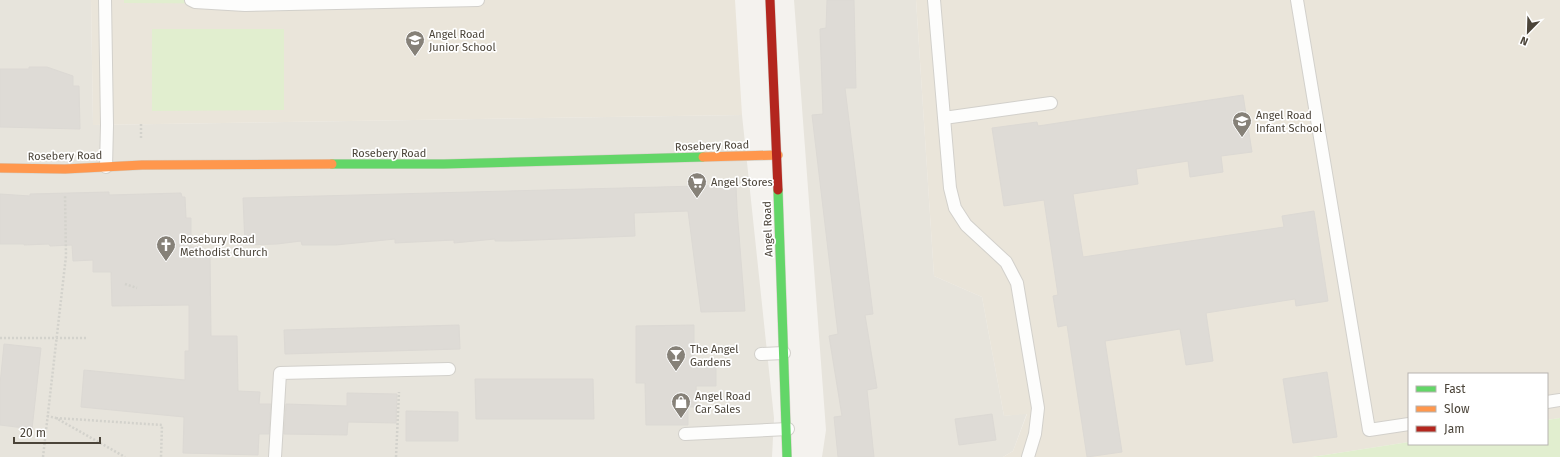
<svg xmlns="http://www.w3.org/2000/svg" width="1560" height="457" viewBox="0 0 1560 457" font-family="'Fira Sans',sans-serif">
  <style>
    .residential { fill: #e7e4dc }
    .education { fill: #eae5da }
    .green { fill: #e1eecf }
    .building { fill: #dedbd6; stroke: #dcd9d4 }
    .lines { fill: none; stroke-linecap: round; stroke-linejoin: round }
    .lane-casing { stroke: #d2d0cb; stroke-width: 14 }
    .fast-casing { stroke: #d3cfc5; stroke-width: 10 }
    .slow-casing { stroke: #d3cfc5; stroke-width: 10 }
    .jam-casing { stroke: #d3cfc5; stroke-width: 10 }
    .path { stroke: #d3d2cc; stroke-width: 2.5; stroke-dasharray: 2 2; stroke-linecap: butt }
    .lane { stroke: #fdfdfc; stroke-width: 12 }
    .fast { stroke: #63d668; stroke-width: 9 }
    .slow { stroke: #ff974d; stroke-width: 9 }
    .jam { stroke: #b3261e; stroke-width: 9 }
    .labels { text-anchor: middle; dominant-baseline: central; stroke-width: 3.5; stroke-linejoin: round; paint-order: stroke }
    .poi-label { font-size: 11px; fill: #4b4439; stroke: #fff; text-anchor: start }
    .street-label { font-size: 11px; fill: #4b4439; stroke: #fff }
  </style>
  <rect width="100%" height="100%" fill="#f4f2ee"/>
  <path class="residential" d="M0 0H91L93 125 742 115 774 418 772 457H0Z
    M794 0H916L934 276 982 297 1004 416 1027 413 1013 451 1003 457H822L826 430Z"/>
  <path class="education" d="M91 0H735L742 115 93 125Z
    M916 0H1560V418L1547 420V374H1409V442L1312 457H1003L1013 451 1027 414 1004 416 982 297 934 276Z"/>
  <path class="green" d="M124 0H310V4L124 3Z
    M152 29H284V110L152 111Z
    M1560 418V457H1312L1409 442V444H1547V420Z"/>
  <path class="building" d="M827 0H854L856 88H845L873 314 865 315 877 388 867 390 874 457H838L834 417 842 416 829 336 838 334 812 115 823 114 820 29 826 28Z
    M29 67H47L73 76V86H79L80 129 0 127V69H29Z
    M1243 95 1252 152 1221 156 1223 172 1190 177 1188 161 1136 169 1138 184 1073 194 1083 257 1284 227 1282 216 1314 211 1328 301 1296 306 1295 299 1206 313 1213 361 1186 365 1180 329 1105 341 1122 452 1087 457 1067 325 1058 327 1053 296 1058 295 1044 200 1004 206 992 128 1037 122 1038 126Z
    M736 185 737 209 745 311 701 312 688 211 634 213 635 236 511 241H495V239L454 243V240L395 243V239L336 245H302L301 241 277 244 245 245 243 198Z
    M109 192V195L181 193 182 197H185L186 218H191V247H198V256H210L211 336H237L238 391 260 392 259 404H271L269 434H259L258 455 183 453 184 417 81 407 84 370 185 380V351H189V305L112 306 111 272H93V260L73 261 72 245 50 246 49 244 24 245V244H0V194L30 196V194Z
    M459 325 460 349 285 354 284 330Z
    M694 325V360H716V386H696L697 407H688V425H646L645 383H636V326Z
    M4 344 41 348 32 429 0 425V384Z
    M1327 372 1337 437 1293 443 1283 379Z
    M475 379H593L594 419H476Z
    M347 393 397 394 396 423 348 422 347 435 284 434 286 404 347 406Z
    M406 411 458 412V441H406Z
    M992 414 996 440 959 445 955 419Z"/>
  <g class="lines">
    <g class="lane-casing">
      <path id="lane" d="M105 0 107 125 106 167
        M191 0 195 2 245 5 478 0
        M934 0 950 188 955 208 966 225 1006 262 1017 283 1038 408 1035 434 1028 457
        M1297 0 1369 430 1409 424
        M944 118 1051 103
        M761 354 784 353
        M1547 402 1560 400
        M685 434 788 429
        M275 457 280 373 449 369"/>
    </g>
    <g class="fast-casing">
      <path id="fast" d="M332 164H444L703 157
        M778 190 787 457"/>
    </g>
    <g class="slow-casing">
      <path id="slow" d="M703 157 778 155
        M0 168 65 169 142 165 332 164"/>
    </g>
    <g class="jam-casing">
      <path id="jam" d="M770 0 778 190"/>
    </g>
    <path class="path" d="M141 124V139
      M125 284 137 288
      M0 338H87
      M47 416 56 418 125 457
      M56 418 162 425 161 457
      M43 457 66 256 65 195
      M396 457 399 392"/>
    <use href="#lane" class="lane"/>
    <use href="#fast" class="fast"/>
    <use href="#slow" class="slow"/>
    <use href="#jam" class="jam"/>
  </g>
  <defs>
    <g id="school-pin" transform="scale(1)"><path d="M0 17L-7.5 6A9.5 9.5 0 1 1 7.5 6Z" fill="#868178" stroke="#fff"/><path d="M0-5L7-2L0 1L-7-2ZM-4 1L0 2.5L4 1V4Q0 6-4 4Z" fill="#fff"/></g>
    <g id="supermarket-pin" transform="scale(1)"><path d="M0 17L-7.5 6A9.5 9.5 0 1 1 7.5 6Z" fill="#868178" stroke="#fff"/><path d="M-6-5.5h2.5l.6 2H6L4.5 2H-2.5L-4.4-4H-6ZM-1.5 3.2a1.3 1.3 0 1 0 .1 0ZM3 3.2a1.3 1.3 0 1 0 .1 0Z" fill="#fff"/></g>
    <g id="church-pin" transform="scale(1)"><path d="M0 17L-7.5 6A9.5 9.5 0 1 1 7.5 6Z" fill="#868178" stroke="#fff"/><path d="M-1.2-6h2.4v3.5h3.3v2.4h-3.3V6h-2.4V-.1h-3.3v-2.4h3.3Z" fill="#fff"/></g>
    <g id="bar-pin" transform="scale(1)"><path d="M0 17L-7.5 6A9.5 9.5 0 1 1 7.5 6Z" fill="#868178" stroke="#fff"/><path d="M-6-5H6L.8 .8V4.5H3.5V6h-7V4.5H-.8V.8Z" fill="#fff"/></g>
    <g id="shop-pin" transform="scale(1)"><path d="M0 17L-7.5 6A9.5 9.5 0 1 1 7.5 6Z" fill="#868178" stroke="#fff"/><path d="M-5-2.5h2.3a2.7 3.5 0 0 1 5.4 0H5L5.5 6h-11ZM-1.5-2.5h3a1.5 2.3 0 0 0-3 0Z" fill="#fff"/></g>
  </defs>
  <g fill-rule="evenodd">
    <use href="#school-pin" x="415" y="40"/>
    <use href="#school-pin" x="1242" y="121"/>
    <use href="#supermarket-pin" x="697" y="182"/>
    <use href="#church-pin" x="166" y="245"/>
    <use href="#bar-pin" x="676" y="355"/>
    <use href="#shop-pin" x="681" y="402"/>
  </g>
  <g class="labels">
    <g class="poi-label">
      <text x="429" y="34">Angel Road<tspan x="429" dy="13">Junior School</tspan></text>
      <text x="1256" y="115">Angel Road<tspan x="1256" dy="13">Infant School</tspan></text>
      <text x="711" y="182">Angel Stores</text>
      <text x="180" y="239">Rosebury Road<tspan x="180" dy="13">Methodist Church</tspan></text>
      <text x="690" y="349">The Angel<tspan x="690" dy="13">Gardens</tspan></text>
      <text x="695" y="396">Angel Road<tspan x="695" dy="13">Car Sales</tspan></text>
    </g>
    <g class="street-label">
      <text transform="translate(712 146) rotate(-2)">Rosebery Road</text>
      <text x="389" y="153">Rosebery Road</text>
      <text transform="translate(65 156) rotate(-1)">Rosebery Road</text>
      <text transform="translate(768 229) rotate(-92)">Angel Road</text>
    </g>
  </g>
  <rect x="1408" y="373" width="140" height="72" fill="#ffffff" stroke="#b7b4b0"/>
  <rect x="1416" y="386" width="20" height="6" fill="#63d668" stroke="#b7b4b0"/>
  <text x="1444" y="393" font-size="12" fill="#4b4439">Fast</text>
  <rect x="1416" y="406" width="20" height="6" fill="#ff974d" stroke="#b7b4b0"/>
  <text x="1444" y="413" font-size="12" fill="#4b4439">Slow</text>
  <rect x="1416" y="426" width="20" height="6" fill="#b3261e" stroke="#b7b4b0"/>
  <text x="1444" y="433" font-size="12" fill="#4b4439">Jam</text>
  <g transform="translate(1528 32) rotate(203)" stroke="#ffffff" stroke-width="3" paint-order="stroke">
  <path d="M0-3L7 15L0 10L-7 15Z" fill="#4b4439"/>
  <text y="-6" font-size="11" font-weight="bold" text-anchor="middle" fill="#4b4439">N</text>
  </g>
  <path d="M14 437v6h86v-6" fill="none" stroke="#4b4439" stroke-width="2"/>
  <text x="20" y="437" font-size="12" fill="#4b4439" stroke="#ffffff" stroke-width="3" paint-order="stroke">20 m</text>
</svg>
